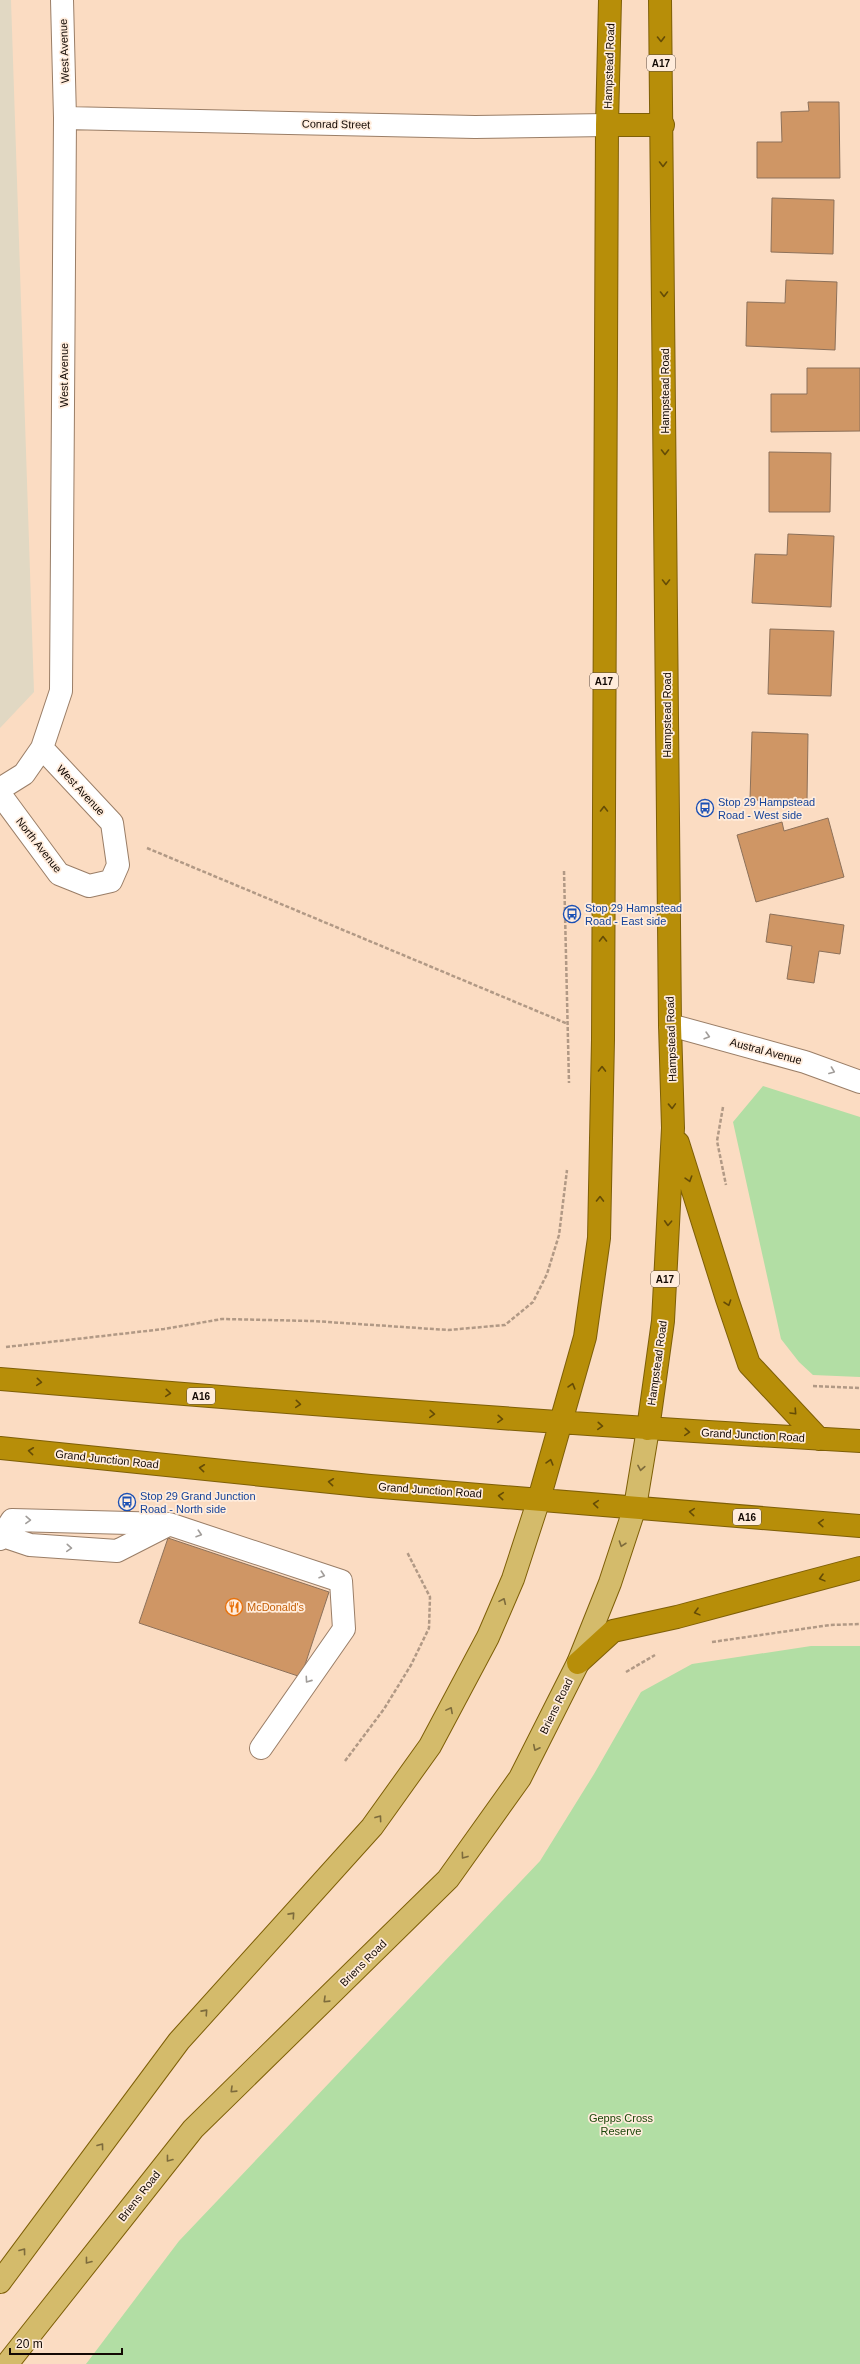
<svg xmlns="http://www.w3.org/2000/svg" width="860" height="2364" viewBox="0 0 860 2364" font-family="Arial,sans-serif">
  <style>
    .education { fill: #e1d8c3 }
    .green { fill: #b2dea4 }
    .building { fill: #cf9665; stroke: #8d715a }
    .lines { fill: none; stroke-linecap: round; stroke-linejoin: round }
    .minor-casing { stroke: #9a7e67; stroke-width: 24 }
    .major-casing { stroke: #7e5f07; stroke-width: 24 }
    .highway-casing { stroke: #7e5f07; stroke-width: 24 }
    .path { stroke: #b19985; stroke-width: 2.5; stroke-dasharray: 4 2; stroke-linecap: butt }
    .minor { stroke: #fff; stroke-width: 22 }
    .major { stroke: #d4bb6b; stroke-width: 22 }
    .highway { stroke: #b78e09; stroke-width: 22 }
    .oneway { stroke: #654c06 }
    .oneway2 { stroke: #a19d9a }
    .oneway3 { stroke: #7d6b3c }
    .labels { text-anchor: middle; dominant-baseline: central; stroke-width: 3.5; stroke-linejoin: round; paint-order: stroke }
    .shield { fill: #ffecdc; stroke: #5a4d44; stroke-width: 1 }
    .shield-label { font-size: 10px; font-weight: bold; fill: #130903 }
    .street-label { font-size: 11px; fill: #130903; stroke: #ffecdc }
    .transit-label { font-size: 11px; fill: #164399; stroke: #ffecdc; text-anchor: start }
    .food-label { font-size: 11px; fill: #c56008; stroke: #ffecdc; text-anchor: start }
    .park-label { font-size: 11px; fill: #1d470b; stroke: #ffecdc }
  </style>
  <rect width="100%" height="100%" fill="#fbdcc2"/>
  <path class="education" d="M0 0H11L34 692 0 728Z"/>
  <path class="green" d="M763 1086 860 1117V1377L813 1375 799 1362 781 1339 733 1122Z
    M811 1646H860V2364H86L179 2241 540 1861 594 1774 641 1692 692 1664Z"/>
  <path class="building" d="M808 102H839L840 178H757V142H782L781 112 809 111Z
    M772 198 834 200 833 254 771 252Z
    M786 280 837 282 835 350 746 346 747 302 785 303Z
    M807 368H860V431L771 432V394H807Z
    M769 452 831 453 830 512H769Z
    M788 534 834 536 831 607 752 603 755 554 787 555Z
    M770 629 834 631 831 696 768 694Z
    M752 732 808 734 807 801 750 800Z
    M828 818 844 877 756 902 737 835 782 822 784 831Z
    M770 914 844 925 840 954 819 951 814 983 787 979 792 946 766 942Z
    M168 1538 329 1592 301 1677 139 1623Z"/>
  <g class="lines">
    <g class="minor-casing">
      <path id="minor" d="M65 118 475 127 607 125
        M0 789 24 774 42 748 61 691 65 118 62 0
        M0 794 59 874 89 886 111 881 118 865 112 823 42 748
        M670 1025 805 1062 860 1082
        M3 1536 30 1545 117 1551 168 1525
        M0 1539 12 1520 169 1524 341 1581 344 1629 261 1748"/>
    </g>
    <g class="major-casing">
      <path id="major" d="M0 2282 179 2041 372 1827 430 1746 488 1637 513 1579 539 1499
        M7 2364 193 2129 448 1879 520 1778 578 1663 610 1583 635 1507 648 1429"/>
    </g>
    <g class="highway-casing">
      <path id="highway" d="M607 125H663
        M678 1143 727 1299 749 1364 819 1439
        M0 1379C287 1403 573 1425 860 1441
        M648 1429 663 1321 673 1128 670 1025 660 0
        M0 1448 370 1486 860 1526
        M539 1499 585 1337 599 1238 603 1040 607 125 610 0
        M578 1663 613 1631 677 1617 860 1568"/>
    </g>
    <path class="path" d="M147 848 568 1024
      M564 871 569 1083
      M723 1107 717 1141 726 1185
      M6 1347 164 1329 222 1319 313 1321 448 1330 505 1325 533 1302 547 1274 559 1235 567 1170
      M813 1386 860 1388
      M712 1642 830 1625 860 1624
      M626 1672 655 1655
      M345 1761 384 1709 411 1665 429 1628 430 1597 407 1552"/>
    <use href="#minor" class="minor"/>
    <use href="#major" class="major"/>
    <use href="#highway" class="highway"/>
  </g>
  <defs><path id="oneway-chevron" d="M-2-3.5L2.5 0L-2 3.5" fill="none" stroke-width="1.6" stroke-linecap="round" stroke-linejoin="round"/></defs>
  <g class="oneway">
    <use href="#oneway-chevron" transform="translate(661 39) rotate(89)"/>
    <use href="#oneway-chevron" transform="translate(663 164) rotate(90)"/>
    <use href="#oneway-chevron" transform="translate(664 294) rotate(90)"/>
    <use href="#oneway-chevron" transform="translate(665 452) rotate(90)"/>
    <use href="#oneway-chevron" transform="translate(666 582) rotate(90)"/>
    <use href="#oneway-chevron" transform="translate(604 809) rotate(-90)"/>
    <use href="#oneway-chevron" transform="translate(603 939) rotate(-90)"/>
    <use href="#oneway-chevron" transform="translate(602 1069) rotate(-89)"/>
    <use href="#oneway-chevron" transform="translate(672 1106) rotate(88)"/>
    <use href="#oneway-chevron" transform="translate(689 1179) rotate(73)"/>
    <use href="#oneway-chevron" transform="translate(600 1199) rotate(-89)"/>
    <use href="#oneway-chevron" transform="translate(668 1223) rotate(93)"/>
    <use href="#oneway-chevron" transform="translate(728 1303) rotate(71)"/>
    <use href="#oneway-chevron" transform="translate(39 1382) rotate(5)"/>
    <use href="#oneway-chevron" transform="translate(572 1386) rotate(-74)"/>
    <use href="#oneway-chevron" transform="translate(168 1393) rotate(5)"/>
    <use href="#oneway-chevron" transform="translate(298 1404) rotate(5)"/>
    <use href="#oneway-chevron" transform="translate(794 1412) rotate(47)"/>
    <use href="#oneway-chevron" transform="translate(432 1414) rotate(4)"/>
    <use href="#oneway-chevron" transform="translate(500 1419) rotate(4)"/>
    <use href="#oneway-chevron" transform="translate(600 1426) rotate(4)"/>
    <use href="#oneway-chevron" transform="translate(687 1432) rotate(4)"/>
    <use href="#oneway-chevron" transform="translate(31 1451) rotate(-174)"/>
    <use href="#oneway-chevron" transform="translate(550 1462) rotate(-74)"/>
    <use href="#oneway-chevron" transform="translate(202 1468) rotate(-174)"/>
    <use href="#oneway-chevron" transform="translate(331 1482) rotate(-174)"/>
    <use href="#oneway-chevron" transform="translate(501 1496) rotate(-175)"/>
    <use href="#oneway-chevron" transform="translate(596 1504) rotate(-175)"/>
    <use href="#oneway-chevron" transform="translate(692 1512) rotate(-175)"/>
    <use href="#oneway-chevron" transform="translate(821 1523) rotate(-176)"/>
    <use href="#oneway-chevron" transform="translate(822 1578) rotate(165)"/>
    <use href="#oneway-chevron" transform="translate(697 1612) rotate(165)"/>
  </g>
  <g class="oneway2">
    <use href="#oneway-chevron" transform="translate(707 1036) rotate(16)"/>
    <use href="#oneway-chevron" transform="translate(832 1071) rotate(21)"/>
    <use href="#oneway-chevron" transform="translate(28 1520) rotate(2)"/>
    <use href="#oneway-chevron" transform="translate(199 1534) rotate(18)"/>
    <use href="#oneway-chevron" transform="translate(69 1548) rotate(4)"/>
    <use href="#oneway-chevron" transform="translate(322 1575) rotate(18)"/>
    <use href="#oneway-chevron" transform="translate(308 1680) rotate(125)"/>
  </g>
  <g class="oneway3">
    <use href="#oneway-chevron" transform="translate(641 1468) rotate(100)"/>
    <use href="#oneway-chevron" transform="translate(622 1544) rotate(109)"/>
    <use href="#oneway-chevron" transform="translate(503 1601) rotate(-66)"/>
    <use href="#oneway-chevron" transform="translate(450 1710) rotate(-62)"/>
    <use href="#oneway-chevron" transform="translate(536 1748) rotate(116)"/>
    <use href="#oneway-chevron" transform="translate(379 1818) rotate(-54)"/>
    <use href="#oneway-chevron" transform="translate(464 1856) rotate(126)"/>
    <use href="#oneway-chevron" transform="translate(292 1915) rotate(-48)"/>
    <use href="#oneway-chevron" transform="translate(326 2000) rotate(136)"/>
    <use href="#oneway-chevron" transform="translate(205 2012) rotate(-48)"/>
    <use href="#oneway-chevron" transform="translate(233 2090) rotate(136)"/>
    <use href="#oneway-chevron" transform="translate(101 2146) rotate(-53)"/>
    <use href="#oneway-chevron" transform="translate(169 2159) rotate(128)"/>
    <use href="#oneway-chevron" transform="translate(23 2251) rotate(-53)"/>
    <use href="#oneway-chevron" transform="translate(88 2261) rotate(128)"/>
  </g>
  <defs>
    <g id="bus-ring" transform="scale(0.9)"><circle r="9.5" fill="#ffecdc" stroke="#1a4fb4" stroke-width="1.5"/><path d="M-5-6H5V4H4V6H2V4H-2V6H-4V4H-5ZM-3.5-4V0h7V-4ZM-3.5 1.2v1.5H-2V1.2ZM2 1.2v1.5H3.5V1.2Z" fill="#1a4fb4"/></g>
    <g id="restaurant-ring" transform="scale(0.9)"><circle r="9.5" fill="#ffecdc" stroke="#e8710a" stroke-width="1.5"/><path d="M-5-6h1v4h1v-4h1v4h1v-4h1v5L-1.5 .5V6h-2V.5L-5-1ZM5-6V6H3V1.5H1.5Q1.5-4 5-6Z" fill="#e8710a"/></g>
  </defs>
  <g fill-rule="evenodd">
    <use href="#bus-ring" x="705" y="808"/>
    <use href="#bus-ring" x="572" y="914"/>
    <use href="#bus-ring" x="127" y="1502"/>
    <use href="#restaurant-ring" x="234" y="1607"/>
  </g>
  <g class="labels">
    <g class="shield">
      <rect x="647" y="55" width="28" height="16" rx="3"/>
      <rect x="590" y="673" width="28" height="16" rx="3"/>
      <rect x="651" y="1271" width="28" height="16" rx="3"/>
      <rect x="187" y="1388" width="28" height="16" rx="3"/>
      <rect x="733" y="1509" width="28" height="16" rx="3"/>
    </g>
    <g class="shield-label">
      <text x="661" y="63">A17</text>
      <text x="604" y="681">A17</text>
      <text x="665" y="1279">A17</text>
      <text x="201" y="1396">A16</text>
      <text x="747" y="1517">A16</text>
    </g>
    <g class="street-label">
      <text transform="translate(64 51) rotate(-92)">West Avenue</text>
      <text transform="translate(609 66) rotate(-88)">Hampstead Road</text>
      <text transform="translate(336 124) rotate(1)">Conrad Street</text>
      <text transform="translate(64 375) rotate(-90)">West Avenue</text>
      <text transform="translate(665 391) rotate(-90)">Hampstead Road</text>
      <text transform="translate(667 715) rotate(-90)">Hampstead Road</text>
      <text transform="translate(81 790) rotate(47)">West Avenue</text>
      <text transform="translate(39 845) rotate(52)">North Avenue</text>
      <text transform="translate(671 1039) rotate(-92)">Hampstead Road</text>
      <text transform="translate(766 1051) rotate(15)">Austral Avenue</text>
      <text transform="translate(657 1363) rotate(-82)">Hampstead Road</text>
      <text transform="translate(753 1435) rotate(3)">Grand Junction Road</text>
      <text transform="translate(107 1459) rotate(6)">Grand Junction Road</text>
      <text transform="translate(430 1490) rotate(4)">Grand Junction Road</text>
      <text transform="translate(556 1706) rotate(-64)">Briens Road</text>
      <text transform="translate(363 1963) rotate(-45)">Briens Road</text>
      <text transform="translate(139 2196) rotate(-52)">Briens Road</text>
    </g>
    <g class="transit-label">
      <text x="718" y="802">Stop 29 Hampstead<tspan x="718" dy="13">Road - West side</tspan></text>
      <text x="585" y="908">Stop 29 Hampstead<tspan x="585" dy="13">Road - East side</tspan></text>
      <text x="140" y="1496">Stop 29 Grand Junction<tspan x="140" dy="13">Road - North side</tspan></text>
    </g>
    <g class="food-label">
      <text x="247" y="1607">McDonald's</text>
    </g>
    <g class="park-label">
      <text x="621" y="2118">Gepps Cross<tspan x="621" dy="13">Reserve</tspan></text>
    </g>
  </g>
  <path d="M10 2348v6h112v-6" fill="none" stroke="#130903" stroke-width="2"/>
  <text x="16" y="2348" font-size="12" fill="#130903" stroke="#ffecdc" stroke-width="3" paint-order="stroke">20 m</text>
</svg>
